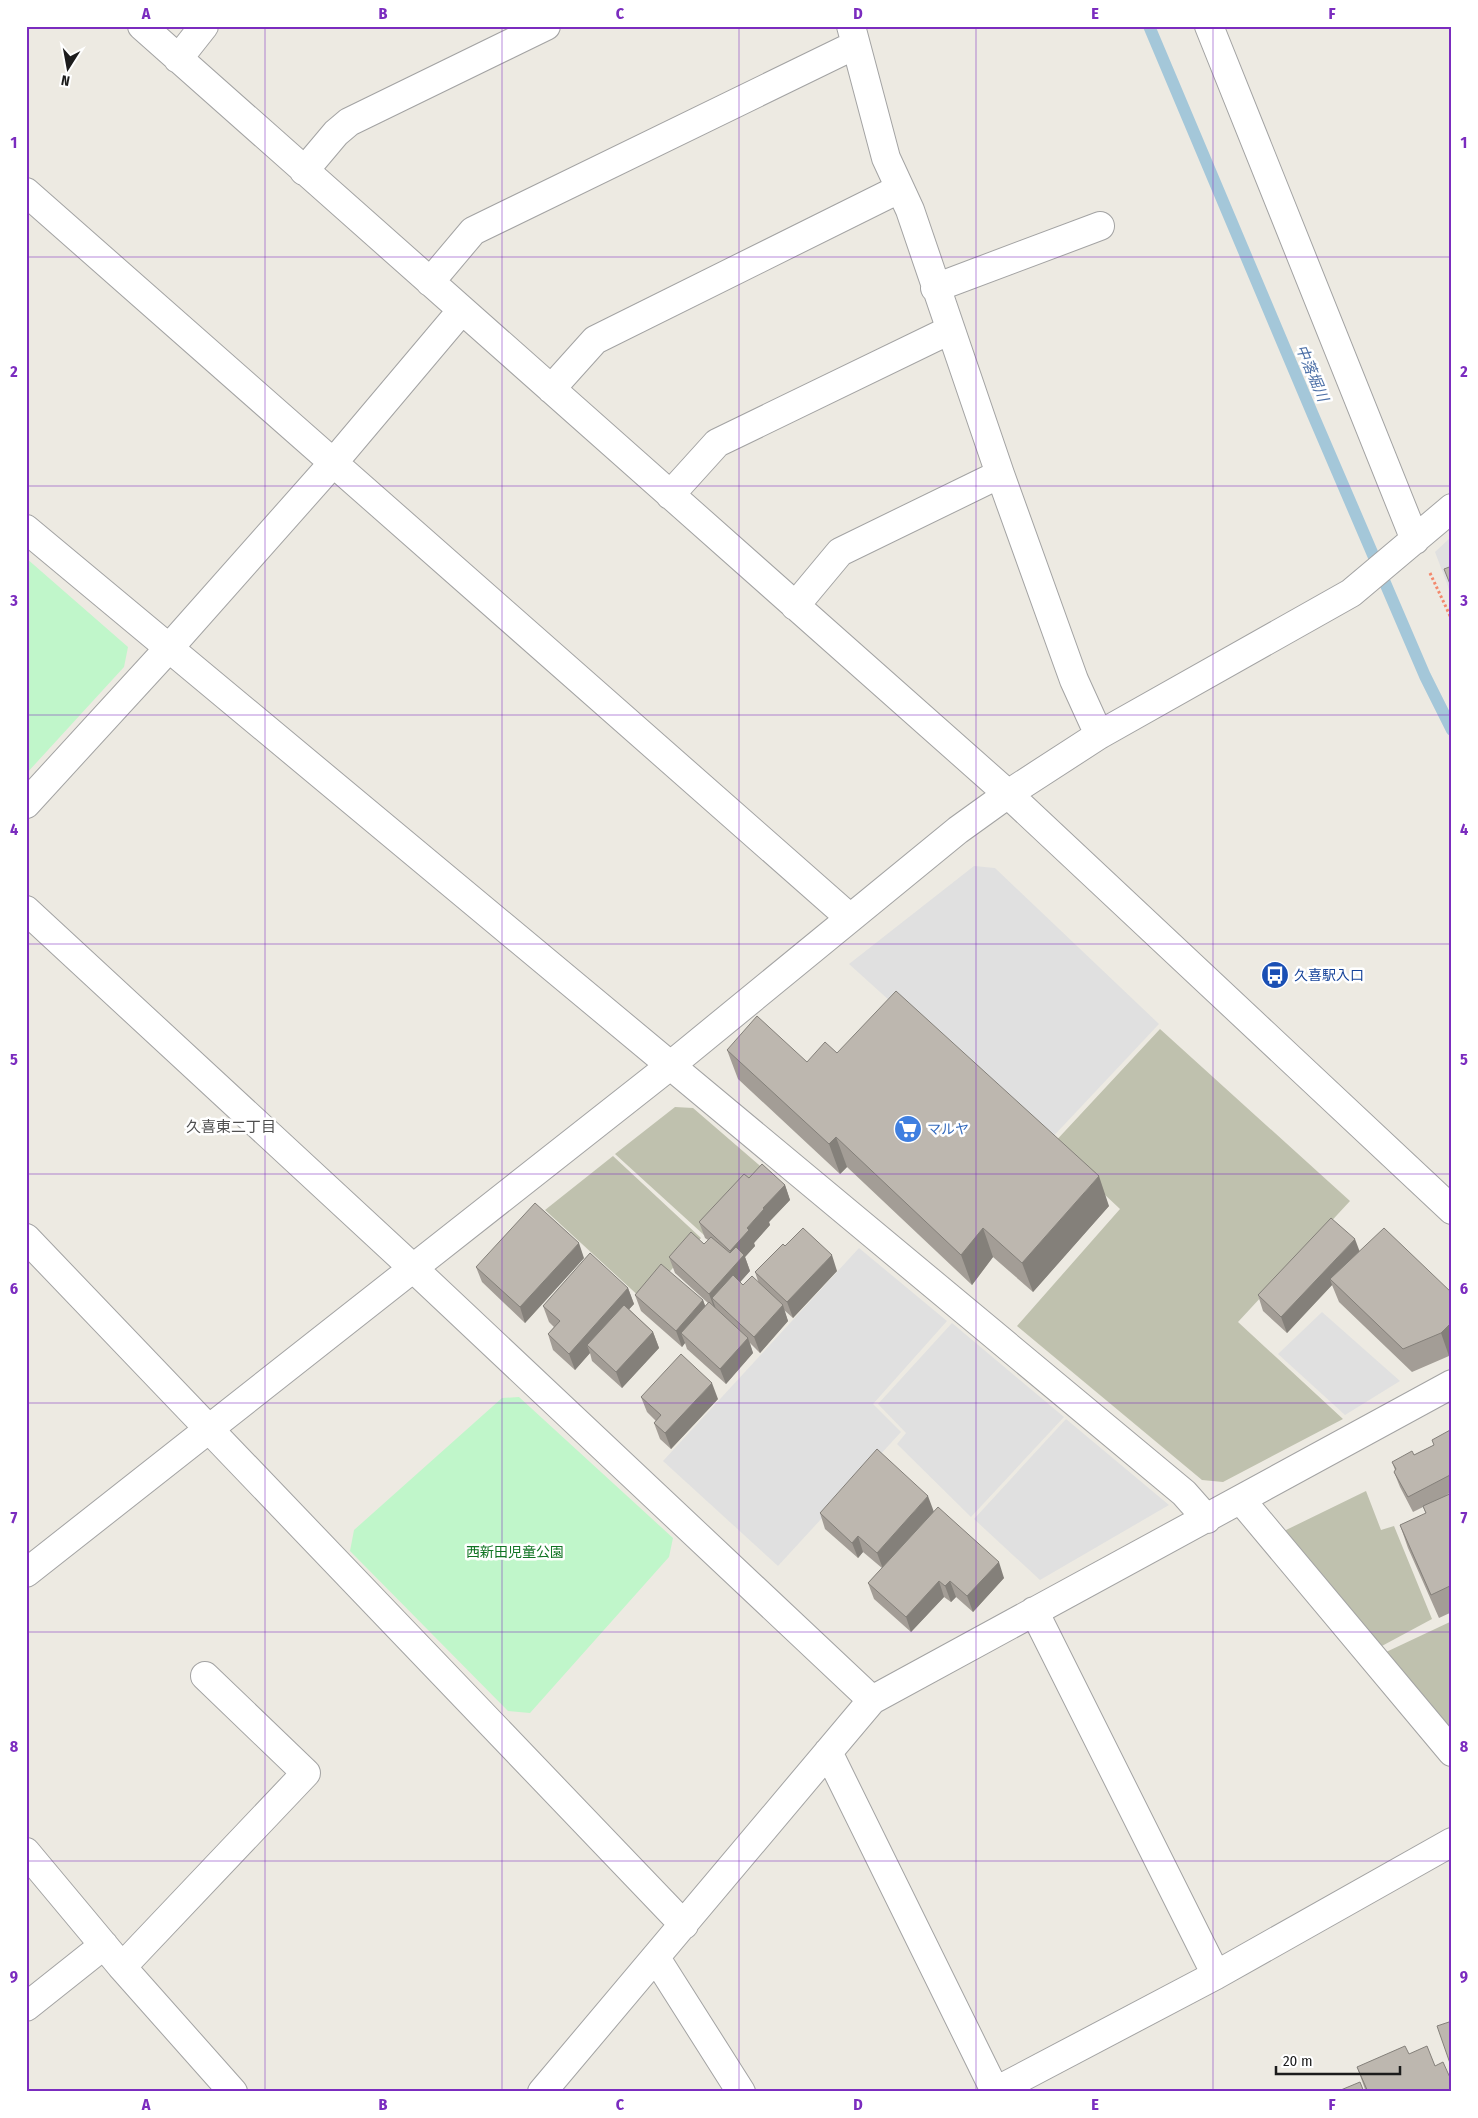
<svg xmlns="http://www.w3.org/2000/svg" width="1478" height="2118" viewBox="0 0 1478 2118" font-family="'Fira Sans Condensed','Noto Sans JP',sans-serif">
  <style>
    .construction { fill: #bfc1ae }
    .park { fill: #c0f6ca }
    .parking { fill: #e0e0e0 }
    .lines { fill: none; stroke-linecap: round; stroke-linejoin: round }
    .stream { stroke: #a4c7d9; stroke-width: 12 }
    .minor-casing { stroke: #a3a3a3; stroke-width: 30 }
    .path { stroke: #f3896d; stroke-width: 3; stroke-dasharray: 2.5 2.5; stroke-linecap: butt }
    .minor { stroke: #fff; stroke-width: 28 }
    .wall { fill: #a39d96 }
    .shaded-wall { fill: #84807a }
    .building { fill: #bdb7af; stroke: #84807a }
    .grid { fill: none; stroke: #7b2cbf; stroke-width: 1; stroke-opacity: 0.55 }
    .labels { text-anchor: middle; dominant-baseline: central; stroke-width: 5; stroke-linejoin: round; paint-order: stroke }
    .transit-label { font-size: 14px; fill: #164399; stroke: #fff; text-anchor: start }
    .shop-label { font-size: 14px; fill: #366cbe; stroke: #fff; text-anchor: start }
    .park-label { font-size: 14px; fill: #107423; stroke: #fff }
    .water-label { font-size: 15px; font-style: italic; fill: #4d70a7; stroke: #fff }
    .neighbourhood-label { font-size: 15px; fill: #4f4f4f; stroke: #fff }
    .neatline { fill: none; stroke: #7b2cbf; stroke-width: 2 }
    .grid-label { font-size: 16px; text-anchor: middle; font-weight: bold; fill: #7b2cbf }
  </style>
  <rect width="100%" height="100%" fill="#edeae2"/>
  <path class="construction" d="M1160 1029 1350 1201 1238 1322 1343 1419 1223 1482 1202 1480 1017 1326 1120 1209 1052 1145Z
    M675 1107 693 1108 765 1170 704 1235 615 1154Z
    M613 1156 701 1238 643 1300 545 1210Z
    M1366 1491 1381 1530 1394 1526 1432 1619 1380 1647 1284 1531Z
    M1452 1621V1732L1384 1653Z"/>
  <path class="park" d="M26 558 128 647 124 667 26 774Z
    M519 1397 673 1538 669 1557 530 1713 508 1711 350 1551 354 1530 502 1398Z"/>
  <path class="parking" d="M1452 536V588L1449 589 1435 552Z
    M974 866 995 868 1159 1024 1047 1143 849 964Z
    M859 1248 947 1321 873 1404 901 1432 778 1566 663 1461Z
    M1322 1312 1400 1381 1345 1415 1278 1354Z
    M952 1323 1064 1417 971 1517 897 1444 906 1433 878 1404Z
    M1066 1419 1169 1505 1040 1580 974 1519Z"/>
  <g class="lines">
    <path class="stream" d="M1149 26 1313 415 1425 676 1452 730"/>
    <g class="minor-casing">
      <path id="minor" d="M142 26 1008 794 1452 1210
        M851 26 886 158 910 210 1000 474 1074 680 1099 735
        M1209 26 1415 540
        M178 59 204 26
        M304 171 336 133 349 122 546 26
        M26 192 850 918
        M430 282 473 231 855 45
        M935 288 1100 226
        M551 389 595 340 899 189
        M670 495 717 443 950 330
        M26 529 1184 1493 1207 1519
        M795 606 840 552 1000 474
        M26 804 169 648 333 463 462 310
        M26 910 413 1268 872 1700
        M26 1238 684 1925
        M1241 1500 1452 1752
        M26 1573 671 1065 958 830 1008 794 1099 735 1351 593 1452 508
        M1034 1611 1216 1975
        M828 1752 995 2091
        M26 1852 122 1967 233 2092
        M656 1958 741 2092
        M122 1967 306 1773 205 1676
        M26 2007 104 1945
        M542 2092 872 1700 1452 1384
        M994 2092 1216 1975 1452 1842"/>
    </g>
    <path class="path" d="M1430 573 1452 620"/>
    <use href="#minor" class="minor"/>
  </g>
  <path class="wall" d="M727 1050 807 1062 837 1053 1109 1206 1033 1292 993 1257 972 1285 847 1167 840 1174 738 1079Z
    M749 1178 785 1185 790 1200 769 1222 770 1225 754 1243 755 1246 745 1257 750 1271 740 1282 743 1285 759 1284 755 1272 785 1246 837 1271 793 1318 784 1310 788 1321 760 1353 750 1343 753 1353 726 1384 687 1349 685 1343 682 1347 641 1311 635 1295 703 1300 705 1306 708 1303 675 1273 669 1257 704 1244 708 1240 705 1238 699 1222Z
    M1359 1252 1452 1293 1449 1356 1412 1372 1339 1302 1332 1285 1287 1333 1263 1311 1258 1295Z
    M584 1258 525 1323 482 1282 476 1267Z
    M628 1288 634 1304 629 1309 653 1332 659 1348 622 1388 592 1361 590 1353 575 1370 553 1350 548 1334 554 1327 549 1322 543 1306Z
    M641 1397 718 1399 671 1449 660 1439 654 1423 656 1421 647 1412Z
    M1452 1429V1492L1446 1495 1452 1493V1612L1439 1618 1408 1548 1400 1525 1426 1514 1423 1507 1413 1512 1400 1487 1394 1472 1395 1470 1392 1462 1414 1455 1434 1445Z
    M933 1512 1004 1578 973 1612 956 1597 951 1602 944 1597 911 1632 874 1599 868 1583 882 1568 863 1552 858 1558 825 1529 820 1513Z
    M1409 2054 1435 2066 1452 2092H1366L1357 2067Z"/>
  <path class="shaded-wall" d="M836 1137 847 1167 840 1174 829 1144Z
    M1099 1176 1109 1206 1033 1292 1022 1263Z
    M785 1185 790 1200 769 1222 770 1225 754 1243 755 1246 745 1257 750 1271 720 1305 712 1298 716 1309 715 1310 709 1294 735 1265 730 1251 763 1208Z
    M983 1228 993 1257 972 1285 961 1255Z
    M1355 1239 1361 1255 1330 1279 1332 1285 1287 1333 1281 1317Z
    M579 1243 584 1258 525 1323 520 1307Z
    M832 1255 837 1271 793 1318 787 1302Z
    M628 1288 634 1304 592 1350 587 1345 590 1353 575 1370 569 1354Z
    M703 1300 709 1316 681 1333 685 1343 682 1347 676 1331Z
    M783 1305 788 1321 760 1353 754 1337Z
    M1452 1322V1353L1449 1356 1441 1333Z
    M653 1332 659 1348 622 1388 616 1372Z
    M748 1338 753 1353 726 1384 720 1369Z
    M712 1383 718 1399 671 1449 665 1433Z
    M928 1496 934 1512 883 1569 877 1553Z
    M858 1536 863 1552 858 1558 852 1543Z
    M999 1562 1004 1578 973 1612 967 1596Z
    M939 1581 944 1597 911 1632 906 1617Z
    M950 1581 956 1597 951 1602 945 1586Z"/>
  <path class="building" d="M1452 566V589L1444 569Z
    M896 991 1099 1176 1022 1263 983 1228 961 1255 836 1137 829 1144 727 1050 757 1016 807 1062 825 1042 837 1053Z
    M762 1164 785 1185 763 1208 764 1209 747 1228 749 1230 730 1251 699 1222 744 1174 749 1178Z
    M535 1203 579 1243 520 1307 476 1267Z
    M1331 1218 1355 1239 1281 1317 1258 1295Z
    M803 1228 832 1255 787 1302 755 1272 783 1244 785 1246Z
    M1384 1228 1452 1293V1322L1441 1333 1403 1349 1330 1279Z
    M691 1232 704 1244 711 1237 730 1253 736 1247 744 1255 709 1294 669 1257Z
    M590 1253 628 1288 569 1354 548 1334 560 1321 543 1306Z
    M661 1264 703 1300 676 1331 635 1295Z
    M733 1275 743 1285 752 1276 783 1305 754 1337 712 1298Z
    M709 1302 748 1338 720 1369 681 1333Z
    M624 1305 653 1332 616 1372 587 1345Z
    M681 1354 712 1383 665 1433 654 1423 661 1415 641 1397Z
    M1452 1429V1474L1408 1497 1394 1472 1396 1469 1392 1462 1412 1451 1414 1455 1434 1445 1432 1440Z
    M877 1449 928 1496 877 1553 858 1536 852 1543 820 1513Z
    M1452 1493V1585L1431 1595 1400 1525 1426 1513 1423 1506Z
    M938 1507 999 1562 967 1596 950 1581 945 1586 939 1581 906 1617 868 1583Z
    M1452 2021V2069L1437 2026Z
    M1405 2046 1409 2054 1427 2046 1435 2066 1443 2062 1452 2082V2092H1368L1357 2067Z
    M1360 2082 1364 2092H1336Z"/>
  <path class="grid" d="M265 26V2092M502 26V2092M739 26V2092M976 26V2092M1213 26V2092M26 257H1452M26 486H1452M26 715H1452M26 944H1452M26 1174H1452M26 1403H1452M26 1632H1452M26 1861H1452"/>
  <defs>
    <g id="bus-disc" transform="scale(1.4375)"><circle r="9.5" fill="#1a4fb4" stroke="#fff"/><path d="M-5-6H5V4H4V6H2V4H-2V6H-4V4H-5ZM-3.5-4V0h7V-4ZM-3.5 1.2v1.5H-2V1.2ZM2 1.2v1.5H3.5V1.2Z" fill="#fff"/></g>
    <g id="supermarket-disc" transform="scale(1.4375)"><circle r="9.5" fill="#3f7fe0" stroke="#fff"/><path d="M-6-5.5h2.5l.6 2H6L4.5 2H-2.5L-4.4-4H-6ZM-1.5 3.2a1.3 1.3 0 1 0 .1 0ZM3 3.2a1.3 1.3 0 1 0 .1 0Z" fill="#fff"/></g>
  </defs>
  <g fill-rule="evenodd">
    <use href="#bus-disc" x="1275" y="975"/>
    <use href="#supermarket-disc" x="908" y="1129"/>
  </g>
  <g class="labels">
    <g class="transit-label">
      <text x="1294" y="975">久喜駅入口</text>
    </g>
    <g class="shop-label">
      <text x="927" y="1129">マルヤ</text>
    </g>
    <g class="park-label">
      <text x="515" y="1552">西新田児童公園</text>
    </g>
    <g class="water-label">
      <text transform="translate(1312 373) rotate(67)">中落堀川</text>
    </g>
    <g class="neighbourhood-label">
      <text x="231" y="1127">久喜東二丁目</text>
    </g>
  </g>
  <rect width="1478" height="2118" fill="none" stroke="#ffffff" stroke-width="55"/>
  <g transform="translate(68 68) rotate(191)" stroke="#ffffff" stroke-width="4" paint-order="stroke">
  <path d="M0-4L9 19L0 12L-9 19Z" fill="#1c1c1c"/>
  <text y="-8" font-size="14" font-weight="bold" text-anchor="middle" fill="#1c1c1c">N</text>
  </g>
  <path d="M1276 2066v8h124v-8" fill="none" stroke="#1c1c1c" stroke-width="2.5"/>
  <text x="1283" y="2066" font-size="15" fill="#1c1c1c" stroke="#ffffff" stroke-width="4" paint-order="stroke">20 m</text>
  <rect x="28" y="28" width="1422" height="2062" class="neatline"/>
  <g class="grid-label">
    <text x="146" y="19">A</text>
    <text x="383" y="19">B</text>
    <text x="620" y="19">C</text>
    <text x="858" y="19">D</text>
    <text x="1095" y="19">E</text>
    <text x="1332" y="19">F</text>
    <text x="14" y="148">1</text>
    <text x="1464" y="148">1</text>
    <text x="14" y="377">2</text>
    <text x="1464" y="377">2</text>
    <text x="14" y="606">3</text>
    <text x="1464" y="606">3</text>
    <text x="14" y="835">4</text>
    <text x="1464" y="835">4</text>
    <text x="14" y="1065">5</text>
    <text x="1464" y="1065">5</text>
    <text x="14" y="1294">6</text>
    <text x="1464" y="1294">6</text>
    <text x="14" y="1523">7</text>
    <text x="1464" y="1523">7</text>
    <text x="14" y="1752">8</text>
    <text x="1464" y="1752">8</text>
    <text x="14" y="1982">9</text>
    <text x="1464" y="1982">9</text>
    <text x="146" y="2110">A</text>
    <text x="383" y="2110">B</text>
    <text x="620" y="2110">C</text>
    <text x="858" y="2110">D</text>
    <text x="1095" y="2110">E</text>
    <text x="1332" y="2110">F</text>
  </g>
</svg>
